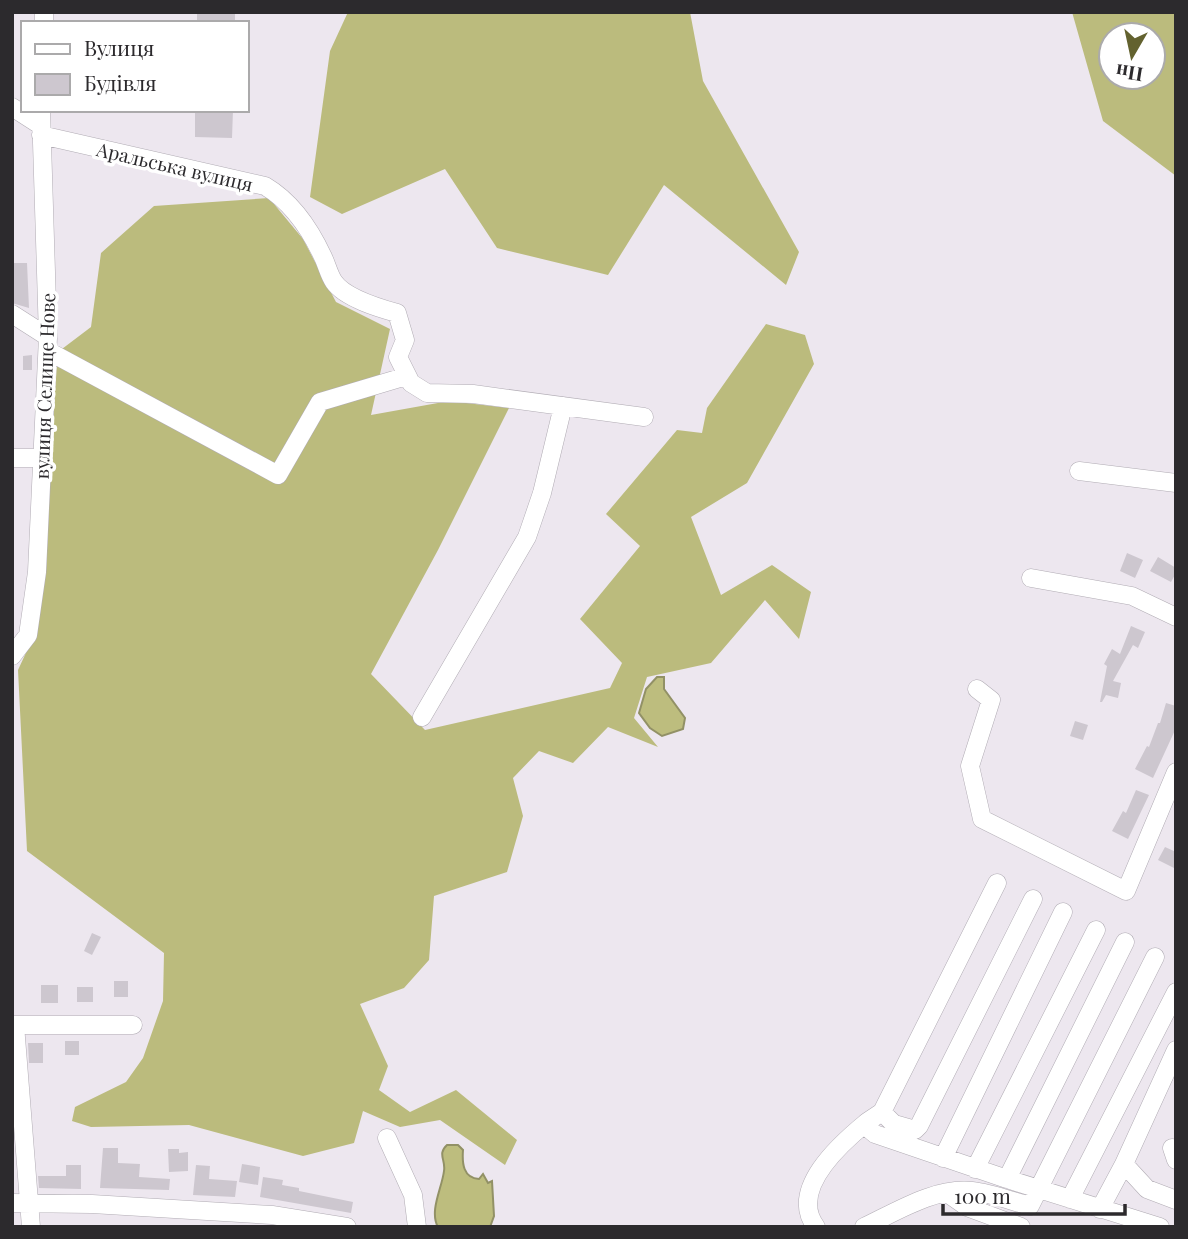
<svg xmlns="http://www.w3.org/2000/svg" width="1188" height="1239" viewBox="0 0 1188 1239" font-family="'Playfair Display',serif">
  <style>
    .forest { fill: #bbbb7d; fill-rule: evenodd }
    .water { fill: #bdbd7e; stroke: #929166; stroke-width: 2 }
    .building { fill: #cdc7cf }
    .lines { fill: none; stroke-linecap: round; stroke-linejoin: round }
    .minor-casing { stroke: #b1acb4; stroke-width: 19 }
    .minor { stroke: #fff; stroke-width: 18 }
    .labels { text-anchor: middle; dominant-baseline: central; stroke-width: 7; stroke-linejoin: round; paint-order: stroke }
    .street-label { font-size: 19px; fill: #2c2a2d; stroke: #fff }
  </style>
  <rect width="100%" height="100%" fill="#ede7ef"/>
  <path class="forest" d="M348 12H690L703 81 799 252 786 285 664 185 608 275 497 248 445 169 342 214 310 197 330 51Z
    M1072 12H1176V176L1103 121ZM1111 35H1153V77H1111Z
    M269 198 303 239 336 302 390 329 371 415 449 401 509 408 438 550 371 674 425 730 610 688 622 663 580 619 640 546 606 514 677 430 702 433 707 408 766 324 805 335 814 364 747 483 691 517 721 595 772 565 811 592 799 639 765 600 711 663 647 677 634 718 658 747 608 727 573 763 539 751 513 778 523 816 507 872 434 896 429 960 404 988 360 1004 388 1066 379 1090 410 1112 456 1090 517 1140 505 1165 440 1120 400 1127 363 1111 354 1143 303 1156 189 1125 91 1127 72 1121 75 1107 126 1082 143 1058 163 1001 164 953 27 851 18 670 37 629 58 352 91 327 101 253 154 206Z"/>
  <path class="water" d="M657 677H664V689L685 718 683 729 662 736 650 728 639 713 646 689Z
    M447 1145H458L463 1150C462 1163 463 1178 479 1179L483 1174 488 1183 492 1181 494 1216 490 1227H438C429 1211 442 1188 444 1171 446 1160 437 1154 447 1145Z"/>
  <path class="building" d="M197 12H235V23H197Z
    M195 110H233L232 138 195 137Z
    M12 263H27L29 308 12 303Z
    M32 355V370H23V356Z
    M1127 553 1143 560 1135 578 1120 571Z
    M1158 557 1176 568V573L1171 582 1150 571Z
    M1131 626 1145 632 1138 648 1133 645 1113 681 1121 683 1118 698 1106 695 1102 702H1100L1107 666 1104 664 1112 649 1120 654Z
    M1166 703 1176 706V728L1153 778 1135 769 1147 746 1149 747 1158 723H1160Z
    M1075 721 1088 725 1083 740 1070 736Z
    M1136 790 1149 795 1128 839 1112 831 1123 811 1126 813Z
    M1165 847 1176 852V869L1158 860Z
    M92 933 101 937 92 955 84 951Z
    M114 981H128V997H114Z
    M41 985H58V1003H41Z
    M77 987H93V1002H77Z
    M65 1041H79V1055H65Z
    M28 1043H43V1063H29Z
    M103 1148H118V1163L140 1164 139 1177 170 1179 169 1190 100 1188Z
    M168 1149H179V1153L188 1152V1171L169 1172Z
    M242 1164 260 1167 258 1185 239 1182Z
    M66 1165H81V1189L39 1188 38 1176H66Z
    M196 1165 210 1166 209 1179 237 1181 235 1197 193 1195Z
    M263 1177 283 1180 282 1185 299 1188V1191L353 1202 351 1213 260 1197Z"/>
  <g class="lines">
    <g class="minor-casing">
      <path id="minor" d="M44 23V12
        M12 107 40 125
        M41 135 265 186C292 202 310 229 323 257 327 265 329 275 334 282 345 298 379 308 397 313L405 340 398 357 411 383 427 393 473 394 644 417
        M12 314 48 337
        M48 351 278 475 320 402 407 376
        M12 458H43
        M1079 471 1176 483
        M1031 578 1132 596 1176 617
        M12 656 28 635 37 572 48 337 41 110
        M977 689 991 700 970 766 982 819 1126 891 1176 772
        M422 717 527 537 542 493 563 406
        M997 883 882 1112 867 1122 869 1129 875 1134 1007 1179 1160 1227
        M12 1025H133
        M15 1025 31 1227
        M882 1112 894 1124 915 1130 919 1126 1033 899
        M387 1138 413 1195 417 1227
        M1172 1148 1176 1160
        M943 1158 1063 912
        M1124 1164 1147 1189 1176 1200
        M975 1169 1096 930
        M1007 1179 1125 942
        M947 1193 967 1207 1021 1227
        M1070 1199 1176 992
        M12 1203 92 1204 272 1215 347 1227
        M1100 1209 1124 1164 1176 1050
        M816 1227C788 1190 840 1144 867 1122
        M864 1227C896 1212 935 1187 972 1191 991 1193 1011 1201 1030 1206L1155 957"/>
    </g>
    <use href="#minor" class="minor"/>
  </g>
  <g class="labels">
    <g class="street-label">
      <text transform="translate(175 166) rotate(13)">Аральська вулиця</text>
      <text transform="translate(44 386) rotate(-88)">вулиця Селище Нове</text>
    </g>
  </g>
  <rect width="1188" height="1239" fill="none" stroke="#2c2a2d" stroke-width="28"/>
  <rect x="21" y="21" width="228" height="91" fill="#ffffff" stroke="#abaaab" stroke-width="2"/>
  <rect x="35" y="44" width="35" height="10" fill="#ffffff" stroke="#abaaab" stroke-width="2"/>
  <text x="84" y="56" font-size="21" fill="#2c2a2d">Вулиця</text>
  <rect x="35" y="74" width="35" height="21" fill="#cdc7cf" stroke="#abaaab" stroke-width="2"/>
  <text x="84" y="91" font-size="21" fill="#2c2a2d">Будівля</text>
  <g transform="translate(1132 56) rotate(189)"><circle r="33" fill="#ffffff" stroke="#abaaab" stroke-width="2"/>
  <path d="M0-5L12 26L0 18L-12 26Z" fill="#63622f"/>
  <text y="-10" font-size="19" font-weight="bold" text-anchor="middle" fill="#2c2a2d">Пн</text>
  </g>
  <path d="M943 1204v10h182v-10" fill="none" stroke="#2c2a2d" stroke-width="3.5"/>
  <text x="954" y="1204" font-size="21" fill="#2c2a2d" stroke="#ffffff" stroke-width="5" paint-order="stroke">100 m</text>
</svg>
